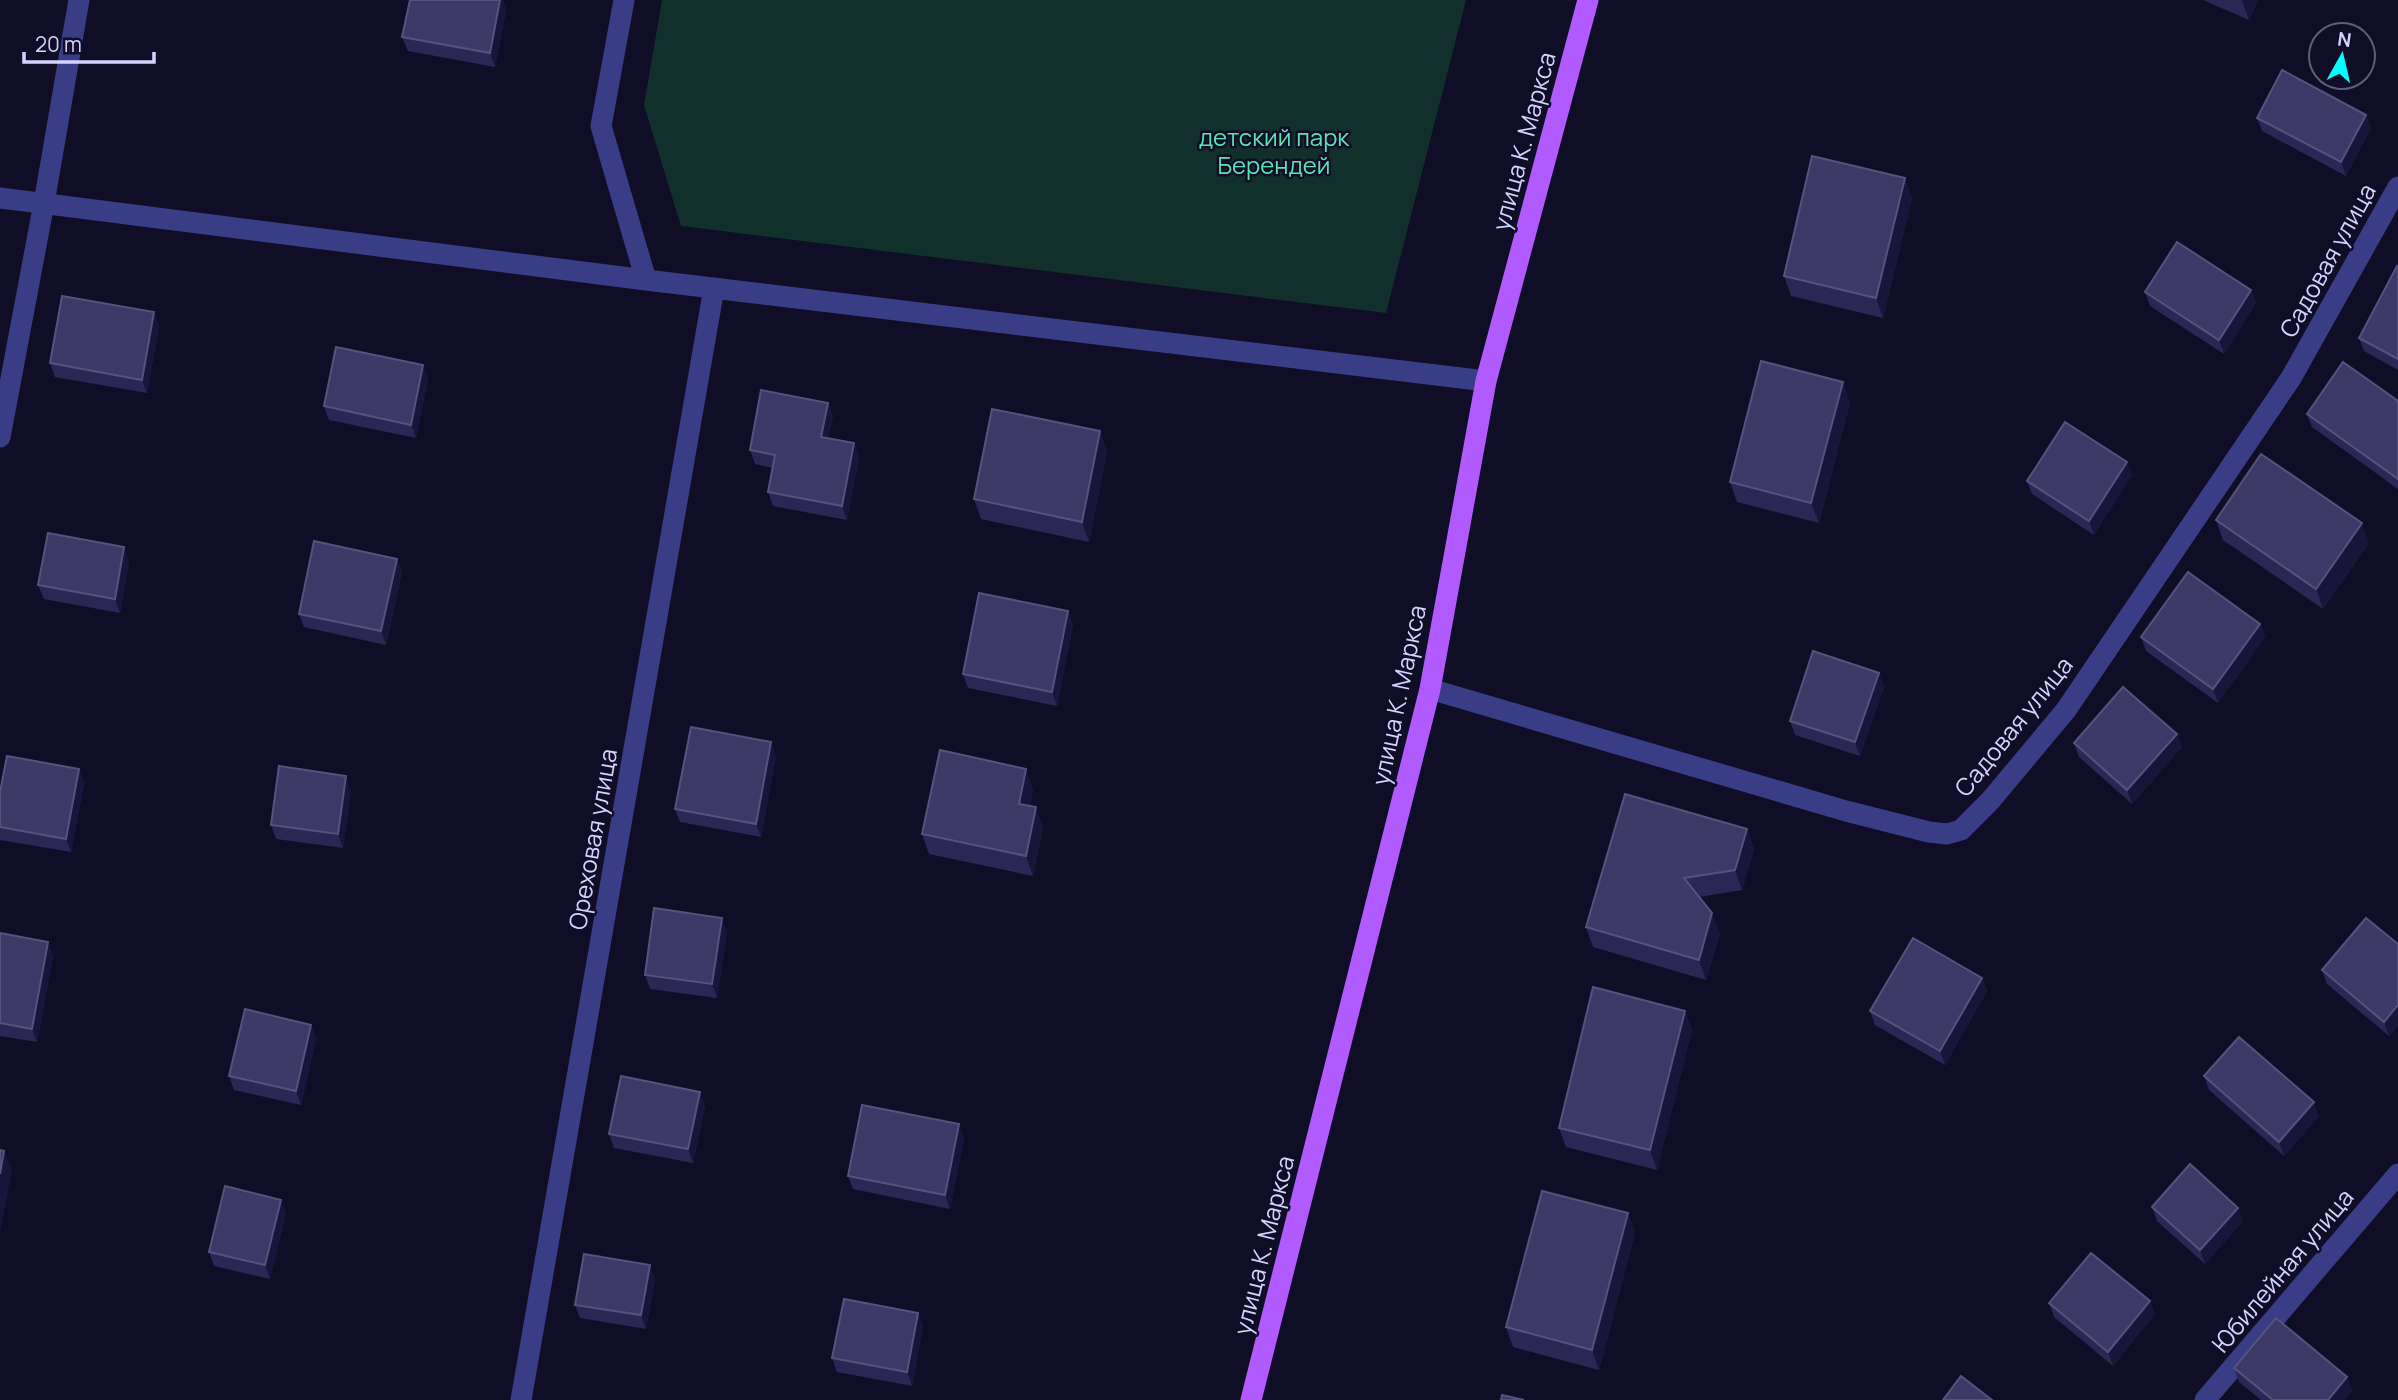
<svg xmlns="http://www.w3.org/2000/svg" width="2398" height="1400" viewBox="0 0 2398 1400" font-family="Manrope,sans-serif">
  <style>
    .green { fill: #11302c }
    .lines { fill: none; stroke-linecap: round; stroke-linejoin: round }
    .minor { stroke: #383d86; stroke-width: 21 }
    .major { stroke: #b15aff; stroke-width: 21 }
    .wall { fill: #2b2754 }
    .shaded-wall { fill: #18153a }
    .building { fill: #3d3966; stroke: #55527e; stroke-width: 2 }
    .labels { text-anchor: middle; dominant-baseline: central; stroke-width: 5; stroke-linejoin: round; paint-order: stroke }
    .park-label { font-size: 24px; fill: #5be3b4; stroke: #100e26 }
    .street-label { font-size: 24px; fill: #d4d3ff; stroke: #100e26 }
  </style>
  <rect width="100%" height="100%" fill="#100e26"/>
  <path class="green" d="M662 0H1466L1386 313 681 226 644 105Z"/>
  <g class="lines">
    <path class="minor" d="M624 0 601 126 646 280
      M0 198 646 280 1486 381
      M0 437 44 203 79 0
      M1430 689 1846 811 1929 832 1947 834 1961 830 1990 801 2066 710 2291 378 2398 187
      M521 1400 714 288
      M2205 1400 2398 1174"/>
    <path class="major" d="M1251 1400 1430 689 1486 381 1588 0"/>
  </g>
  <path class="wall" d="M410 0H503L506 10 495 67 408 51 402 37Z
    M2203 0H2258L2249 20Z
    M2366 115 2371 128 2346 176 2262 131 2257 118Z
    M1912 198 1883 318 1791 296 1784 276Z
    M2398 267V370L2364 351 2359 338Z
    M2251 290 2256 303 2224 354 2150 306 2145 292Z
    M154 312 159 326 147 393 55 377 50 363Z
    M428 379 416 438 329 420 324 406Z
    M2398 401V489L2312 427 2307 414Z
    M1850 402 1819 523 1737 502 1730 482Z
    M828 403 833 416 828 438 854 443 859 457 847 520 773 506 768 492 773 468 755 464 750 450Z
    M1100 431 1107 451 1089 542 981 519 974 499Z
    M2132 475 2094 535 2032 494 2027 481Z
    M2216 520 2369 543 2323 609 2223 540Z
    M397 559 402 572 386 645 304 627 299 614Z
    M129 561 120 613 44 599 38 585Z
    M1068 611 1073 625 1057 706 968 688 963 674Z
    M2260 624 2265 637 2218 703 2146 651 2141 637Z
    M1879 673 1884 687 1860 756 1795 735 1790 721Z
    M2177 734 2182 747 2132 804 2079 757 2074 743Z
    M776 756 761 837 680 822 675 809Z
    M79 769 84 783 71 852 0 840V792Z
    M1033 789 1030 806 1043 827 1033 876 929 854 922 834Z
    M351 790 343 848 276 839 271 825Z
    M1747 829 1754 849 1742 890 1699 897 1720 933 1706 980 1593 947 1586 927Z
    M727 932 717 998 650 989 645 975Z
    M0 933 53 956 37 1042 0 1036Z
    M2398 944V1025L2389 1036 2327 984 2322 970Z
    M1982 978 1987 991 1945 1065 1875 1025 1870 1011Z
    M1685 1011 1692 1030 1657 1170 1566 1147 1559 1128Z
    M311 1025 316 1038 301 1105 234 1090 229 1076Z
    M2204 1076 2319 1116 2284 1156 2209 1090Z
    M705 1106 693 1163 614 1148 609 1134Z
    M964 1138 950 1209 853 1189 848 1176Z
    M2152 1207 2243 1221 2205 1264 2157 1221Z
    M286 1213 270 1279 214 1266 209 1252Z
    M1628 1213 1635 1233 1599 1370 1513 1347 1506 1327Z
    M655 1279 646 1329 580 1318 575 1305Z
    M2150 1301 2155 1314 2113 1366 2054 1317 2049 1303Z
    M918 1313 923 1326 912 1386 837 1372 832 1358Z
    M2234 1368 2347 1377 2352 1391 2344 1400H2261L2239 1382Z"/>
  <path class="shaded-wall" d="M500 0H503L506 10 495 67 490 53Z
    M2242 0H2258L2249 20Z
    M2366 115 2371 128 2346 176 2341 162Z
    M1905 178 1912 198 1883 318 1876 298Z
    M2251 290 2256 303 2224 354 2219 340Z
    M154 312 159 326 147 393 142 380Z
    M423 365 428 379 416 438 411 425Z
    M1843 382 1850 402 1819 523 1811 503Z
    M828 403 833 416 826 451 821 437Z
    M1100 431 1107 451 1089 542 1082 522Z
    M854 443 859 457 847 520 842 506Z
    M2127 462 2132 475 2094 535 2089 521Z
    M2362 523 2369 543 2323 609 2316 589Z
    M124 547 129 561 120 613 115 599Z
    M397 559 402 572 386 645 381 631Z
    M1068 611 1073 625 1057 706 1052 692Z
    M2260 624 2265 637 2218 703 2213 689Z
    M1879 673 1884 687 1860 756 1855 742Z
    M2177 734 2182 747 2132 804 2127 790Z
    M771 742 776 756 761 837 756 824Z
    M79 769 84 783 71 852 66 839Z
    M1026 769 1033 789 1026 823 1019 804Z
    M346 776 351 790 343 848 338 834Z
    M1036 807 1043 827 1033 876 1026 856Z
    M1747 829 1754 849 1742 890 1735 870Z
    M1712 913 1720 933 1706 980 1699 960Z
    M722 918 727 932 717 998 712 984Z
    M48 942 53 956 37 1042 32 1029Z
    M1982 978 1987 991 1945 1065 1940 1051Z
    M2398 1005V1025L2389 1036 2384 1022Z
    M1685 1011 1692 1030 1657 1170 1650 1150Z
    M311 1025 316 1038 301 1105 296 1091Z
    M700 1092 705 1106 693 1163 688 1149Z
    M2314 1102 2319 1116 2284 1156 2279 1142Z
    M959 1124 964 1138 950 1209 945 1195Z
    M4 1151 12 1170 0 1234V1174Z
    M281 1200 286 1213 270 1279 265 1265Z
    M2238 1208 2243 1221 2205 1264 2200 1250Z
    M1628 1213 1635 1233 1599 1370 1592 1350Z
    M650 1265 655 1279 646 1329 641 1315Z
    M2150 1301 2155 1314 2113 1366 2108 1352Z
    M918 1313 923 1326 912 1386 907 1372Z
    M2347 1377 2352 1391 2344 1400H2328Z"/>
  <path class="building" d="M410 0H500L490 53 402 37Z
    M2282 70 2366 115 2341 162 2257 118Z
    M1812 156 1905 178 1876 298 1784 276Z
    M2177 242 2251 290 2219 340 2145 292Z
    M2397 266 2398 267V359L2359 338Z
    M62 296 154 312 142 380 50 363Z
    M336 347 423 365 411 425 324 406Z
    M1761 361 1843 382 1811 503 1730 482Z
    M2343 362 2398 401V479L2307 414Z
    M761 390 828 403 821 437 854 443 842 506 768 492 775 455 750 450Z
    M992 409 1100 431 1082 522 974 499Z
    M2065 422 2127 462 2089 521 2027 481Z
    M2261 454 2362 523 2316 589 2216 520Z
    M48 533 124 547 115 599 38 585Z
    M314 541 397 559 381 631 299 614Z
    M2188 572 2260 624 2213 689 2141 637Z
    M979 593 1068 611 1052 692 963 674Z
    M1813 651 1879 673 1855 742 1790 721Z
    M2123 687 2177 734 2127 790 2074 743Z
    M691 727 771 742 756 824 675 809Z
    M940 750 1026 769 1019 804 1036 807 1026 856 922 834Z
    M7 756 79 769 66 839 0 827V792Z
    M279 766 346 776 338 834 271 825Z
    M1625 794 1747 829 1735 870 1684 878 1712 913 1699 960 1586 927Z
    M654 908 722 918 712 984 645 975Z
    M2366 918 2398 944V1005L2384 1022 2322 970Z
    M0 933 48 942 32 1029 0 1023Z
    M1913 938 1982 978 1940 1051 1870 1011Z
    M1593 987 1685 1011 1650 1150 1559 1128Z
    M245 1009 311 1025 296 1091 229 1076Z
    M2239 1037 2314 1102 2279 1142 2204 1076Z
    M621 1076 700 1092 688 1149 609 1134Z
    M862 1105 959 1124 945 1195 848 1176Z
    M0 1150 4 1151 0 1174Z
    M2190 1164 2238 1208 2200 1250 2152 1207Z
    M225 1186 281 1200 265 1265 209 1252Z
    M1542 1191 1628 1213 1592 1350 1506 1327Z
    M2091 1253 2150 1301 2108 1352 2049 1303Z
    M584 1254 650 1265 641 1315 575 1305Z
    M844 1299 918 1313 907 1372 832 1358Z
    M2276 1318 2347 1377 2328 1400H2273L2234 1368Z
    M1961 1376 1992 1400H1943Z
    M1502 1395 1524 1400H1501Z"/>
  <g class="labels">
    <g class="park-label">
      <text x="1274" y="136">детский парк<tspan x="1274" dy="28">Берендей</tspan></text>
    </g>
    <g class="street-label">
      <text transform="translate(1523 141) rotate(-75)">улица К. Маркса</text>
      <text transform="translate(2327 260) rotate(-61)">Садовая улица</text>
      <text transform="translate(1398 695) rotate(-78)">улица К. Маркса</text>
      <text transform="translate(2013 726) rotate(-51)">Садовая улица</text>
      <text transform="translate(592 839) rotate(-80)">Ореховая улица</text>
      <text transform="translate(1263 1245) rotate(-76)">улица К. Маркса</text>
      <text transform="translate(2282 1270) rotate(-50)">Юбилейная улица</text>
    </g>
  </g>
  <g transform="translate(2342 56) rotate(8)"><circle r="33" fill="#100e26" stroke="#5e5d7d" stroke-width="2"/>
  <path d="M0-5L12 26L0 18L-12 26Z" fill="#00fefe"/>
  <text y="-10" font-size="19" font-weight="bold" text-anchor="middle" fill="#d4d3ff">N</text>
  </g>
  <path d="M24 52v10h130v-10" fill="none" stroke="#d4d3ff" stroke-width="3.5"/>
  <text x="35" y="52" font-size="21" fill="#d4d3ff" stroke="#100e26" stroke-width="5" paint-order="stroke">20 m</text>
</svg>
